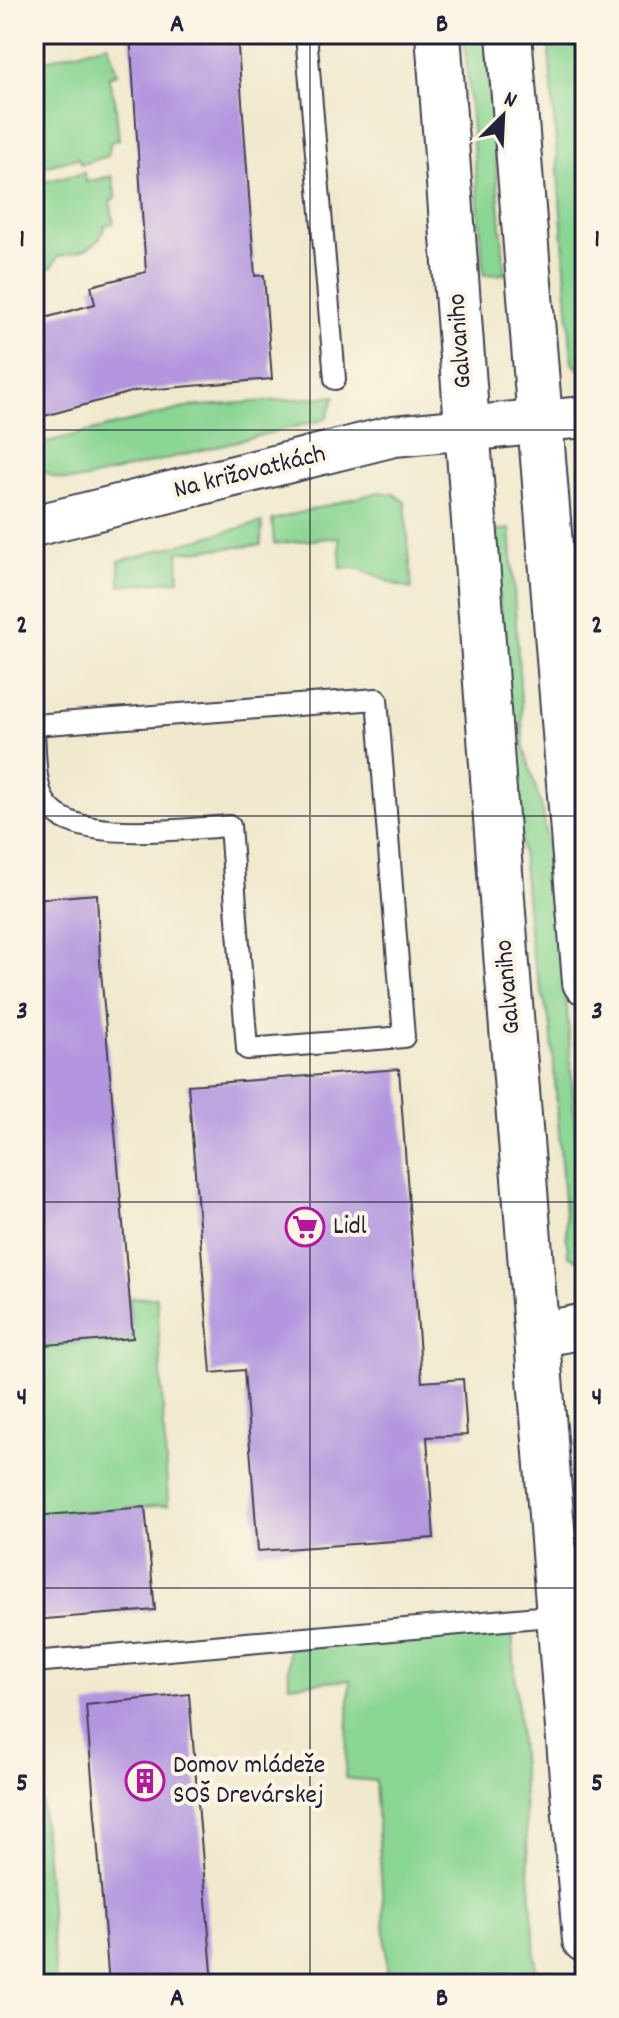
<svg xmlns="http://www.w3.org/2000/svg" width="619" height="2018" viewBox="0 0 619 2018" font-family="Dekko,sans-serif">
  <style>
    .green { fill: #8ad693; stroke: #567c67; stroke-width: 2 }
    .building { fill: #b396df }
    .lines { fill: none; stroke-linecap: round; stroke-linejoin: round }
    .service-casing { stroke: #414051; stroke-width: 24 }
    .minor-casing { stroke: #414051; stroke-width: 44 }
    .secondary-casing { stroke: #414051; stroke-width: 48 }
    .service { stroke: #fff; stroke-width: 20 }
    .minor { stroke: #fff; stroke-width: 40 }
    .secondary { stroke: #fff; stroke-width: 44 }
    .grid { fill: none; stroke: #22223b; stroke-width: 2; stroke-opacity: 0.55 }
    .labels { text-anchor: middle; dominant-baseline: central; stroke-width: 8; stroke-linejoin: round; paint-order: stroke }
    .street-label { font-size: 26px; fill: #22223b; stroke: #fcf5e5 }
    .poi-label { font-size: 26px; fill: #22223b; stroke: #fcf5e5; text-anchor: start }
    .neatline { fill: none; stroke: #22223b; stroke-width: 3 }
    .grid-label { font-size: 26px; text-anchor: middle; font-weight: bold; fill: #22223b }
  </style>
  <rect width="100%" height="100%" fill="#fcf5e5"/>
  <filter id="ink" filterUnits="userSpaceOnUse"><feTurbulence type="fractalNoise" baseFrequency=".0125" numOctaves="2"/><feDisplacementMap in="SourceGraphic" scale="16" xChannelSelector="R" yChannelSelector="G"/><feConvolveMatrix kernelMatrix="1 2 1 2 8 2 1 2 1" color-interpolation-filters="sRGB"/></filter>
  <filter id="wash" filterUnits="userSpaceOnUse"><feTurbulence type="fractalNoise" baseFrequency=".006" numOctaves="4" result="noise"/><feDisplacementMap in="SourceGraphic" scale="32" xChannelSelector="R" yChannelSelector="G"/><feGaussianBlur stdDeviation="1.8" result="paint"/><feColorMatrix in="noise" values="0 0 0 0 0 0 0 0 0 0 0 0 0 0 0 0 0 1.4 0 .05"/><feComposite in="paint" operator="in"/></filter>
  <g filter="url(#wash)">
    <rect width="100%" height="100%" fill="#f0e9cd"/>
    <path class="green" d="M464 34H485L505 274 484 275Z
      M548 34H583L585 374 572 363Z
      M108 44 117 74 108 77 115 100 119 140 111 141 108 156 82 164 78 158 44 167 34 159V63Z
      M84 173 86 182 112 176 116 198 110 201 114 223 105 225C100 249 79 252 57 257L52 267 36 269 34 184Z
      M335 396 326 419 82 480C59 481 48 479 34 459V445L189 407Z
      M379 492 394 494 405 502 412 589C387 586 366 564 341 568L339 537 274 544 272 520Z
      M262 522 261 545 178 552 179 580 120 586 119 561Z
      M510 529 524 748 543 812 567 1009 585 1264 568 1255 551 1027 531 950 493 531Z
      M157 1297 168 1505 34 1516V1346L132 1338 130 1298Z
      M585 1442V1567L576 1443Z
      M512 1629 537 1984H388L375 1781 345 1778 350 1680 289 1685 288 1648Z
      M34 1708 56 1984H34Z"/>
    <g id="blocks">
      <path class="building" d="M130 34H237L255 276 264 275 272 379 135 391 41 417 34 392V321L95 304 91 286 146 272Z
        M97 894 100 960 133 1338 34 1346V899Z
        M399 1069 422 1382 463 1379 467 1435 427 1437 434 1538 258 1551 244 1370 211 1373 188 1085Z
        M145 1507 155 1610 34 1620V1516Z
        M189 1694 213 1984H109L86 1705Z"/>
    </g>
  </g>
  <g filter="url(#ink)">
    <use href="#blocks" fill-opacity="0" stroke="#414051" stroke-width="2"/>
    <g class="lines">
      <g class="service-casing">
        <path id="service" d="M306 34 335 379
          M34 725 377 699 404 1037 247 1049 230 826C185 828 72 846 45 802 34 783 36 755 34 734
          M34 1662 561 1615"/>
      </g>
      <g class="minor-casing">
        <path id="minor" d="M542 421 585 417
          M34 526 394 436 468 429"/>
      </g>
      <g class="secondary-casing">
        <path id="secondary" d="M438 34 506 953 585 1940
          M509 34 585 982
          M468 429 542 421
          M538 1335 585 1326"/>
      </g>
      <use href="#service" class="service"/>
      <use href="#minor" class="minor"/>
      <use href="#secondary" class="secondary"/>
    </g>
  </g>
  <path class="grid" d="M310 34V1984M34 430H585M34 816H585M34 1202H585M34 1588H585"/>
  <defs>
    <g id="supermarket-ring" transform="scale(2)"><circle r="9.5" fill="#fcf5e5" stroke="#b5179e" stroke-width="1.5"/><path d="M-6-5.5h2.5l.6 2H6L4.5 2H-2.5L-4.4-4H-6ZM-1.5 3.2a1.3 1.3 0 1 0 .1 0ZM3 3.2a1.3 1.3 0 1 0 .1 0Z" fill="#b5179e"/></g>
    <g id="building-ring" transform="scale(2)"><circle r="9.5" fill="#fcf5e5" stroke="#b5179e" stroke-width="1.5"/><path d="M-4-6H4V6H1V3H-1V6H-4ZM-2.5-4.3h1.7v1.8h-1.7ZM.8-4.3h1.7v1.8H.8ZM-2.5-1h1.7V.8h-1.7ZM.8-1h1.7V.8H.8Z" fill="#b5179e"/></g>
  </defs>
  <g fill-rule="evenodd">
    <use href="#supermarket-ring" x="305" y="1227"/>
    <use href="#building-ring" x="145" y="1781"/>
  </g>
  <g class="labels">
    <g class="street-label">
      <text transform="translate(461 341) rotate(-94)">Galvaniho</text>
      <text transform="translate(250 473) rotate(-14)">Na križovatkách</text>
      <text transform="translate(509 987) rotate(-95)">Galvaniho</text>
    </g>
    <g class="poi-label">
      <text x="333" y="1227">Lidl</text>
      <text x="173" y="1766">Domov mládeže<tspan x="173" dy="30">SOŠ Drevárskej</tspan></text>
    </g>
  </g>
  <rect width="619" height="2018" fill="none" stroke="#fcf5e5" stroke-width="88"/>
  <g transform="translate(503 116) rotate(24)" stroke="#fcf5e5" stroke-width="6" paint-order="stroke">
  <path d="M0-6L14 30L0 20L-14 30Z" fill="#22223b"/>
  <text y="-12" font-size="22" font-weight="bold" text-anchor="middle" fill="#22223b">N</text>
  </g>
  <rect x="44" y="44" width="531" height="1930" class="neatline"/>
  <g class="grid-label">
    <text x="177" y="31">A</text>
    <text x="442" y="31">B</text>
    <text x="22" y="246">1</text>
    <text x="597" y="246">1</text>
    <text x="22" y="632">2</text>
    <text x="597" y="632">2</text>
    <text x="22" y="1018">3</text>
    <text x="597" y="1018">3</text>
    <text x="22" y="1404">4</text>
    <text x="597" y="1404">4</text>
    <text x="22" y="1790">5</text>
    <text x="597" y="1790">5</text>
    <text x="177" y="2005">A</text>
    <text x="442" y="2005">B</text>
  </g>
</svg>
